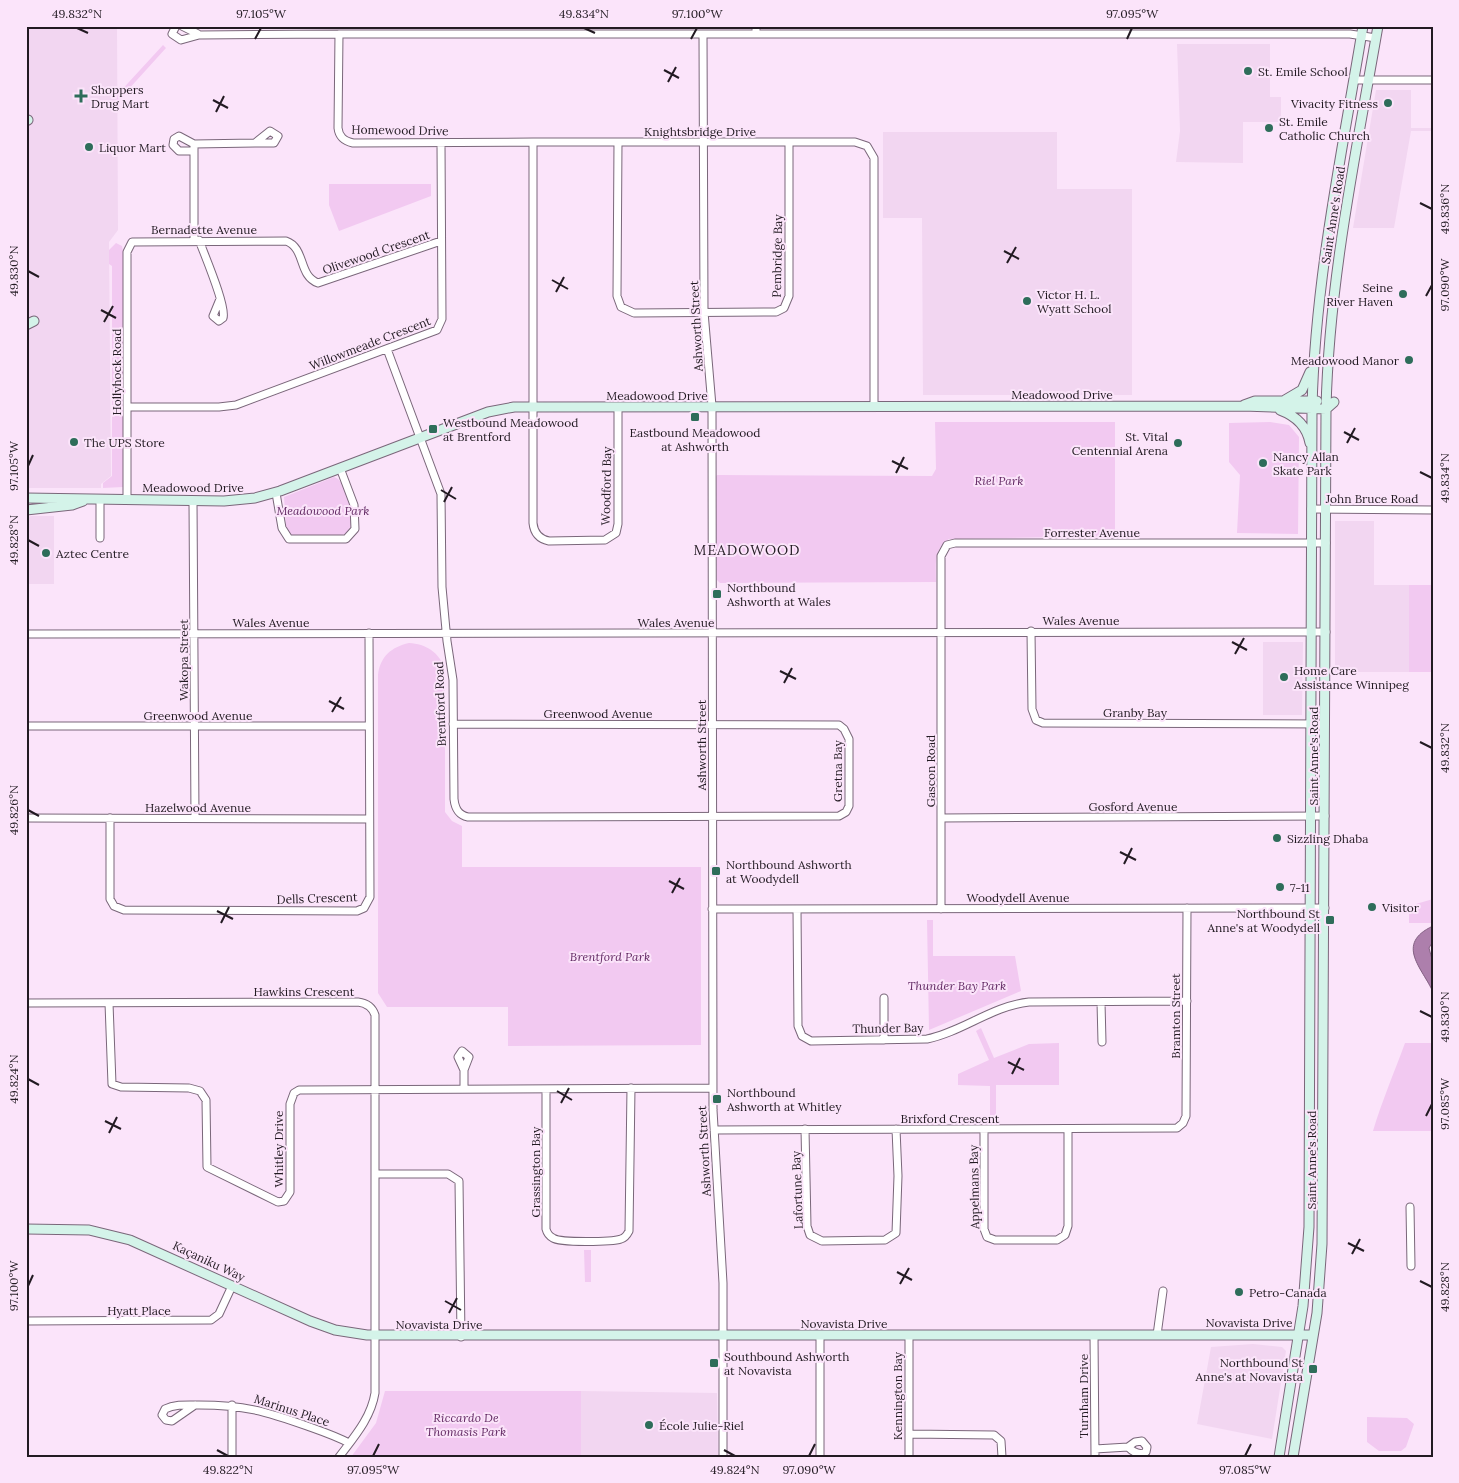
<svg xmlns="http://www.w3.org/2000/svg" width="1459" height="1483" viewBox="0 0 1459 1483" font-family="Lora,serif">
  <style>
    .built { fill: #f2d6f1 }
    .green { fill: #f2c9f1 }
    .water { fill: #ad7fac; stroke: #836183 }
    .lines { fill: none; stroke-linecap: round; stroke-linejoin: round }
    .street-casing { stroke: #7a677a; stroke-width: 9 }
    .secondary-casing { stroke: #7a677a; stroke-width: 11 }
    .street { stroke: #fff; stroke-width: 7 }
    .secondary { stroke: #d4f3e9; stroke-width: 9 }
    .ticks { fill: none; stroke: #221a22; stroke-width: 2 }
    .poi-dot { fill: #2e6d5a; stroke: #fbe4fa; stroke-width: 2 }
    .labels { text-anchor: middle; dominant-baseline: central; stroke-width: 4; stroke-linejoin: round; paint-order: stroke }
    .poi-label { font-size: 12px; fill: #221a22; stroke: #fbe4fa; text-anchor: start }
    .street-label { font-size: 12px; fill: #221a22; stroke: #fbe4fa }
    .park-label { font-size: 12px; font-style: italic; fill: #642b65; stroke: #fbe4fa }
    .neighbourhood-label { font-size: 14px; letter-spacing: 1px; fill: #221a22; stroke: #fbe4fa }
    .neatline { fill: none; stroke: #221a22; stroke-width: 2 }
    .ticks-label { font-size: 12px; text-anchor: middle; fill: #221a22 }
  </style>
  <rect width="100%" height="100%" fill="#fbe4fa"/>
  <path class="built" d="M26 26H117L118 230 109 242 111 476 101 484V488H26Z
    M1177 44H1270V97H1281V122H1243V163L1176 162 1180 131Z
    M1376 90H1411V128H1433V131H1411L1394 228H1353Z
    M883 132H1057V189H1132V395H923L922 218H883Z
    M31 516H54V584H26V518Z
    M1335 521H1374V585H1409V672H1335Z
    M1263 642H1303L1302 715H1263Z
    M1253 1344 1282 1347 1286 1351 1272 1439 1197 1424 1211 1347Z
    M581 1391 717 1393 718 1457H581Z"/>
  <path class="green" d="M163 45 166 48 117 102V95Z
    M329 184H431V196L339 231 329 205Z
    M116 243 122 246 123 251V487L103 488V483L112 476V266L109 264V250Z
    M935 422H1115V536L949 539C933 549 936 565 936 582L720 583 717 580 715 478 717 475 932 476 936 469Z
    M1270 422 1289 425 1299 437 1298 534 1237 533 1240 475 1229 462V423Z
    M334 477C348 481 354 518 350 531 341 539 300 539 289 534L286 527 284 497Z
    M1409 585H1433V672H1409Z
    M409 643C426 644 439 652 445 669V812L452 821 462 826V867H701V1045L508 1046V1007H387L378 993V675C380 657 391 647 409 643Z
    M1433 899V923H1409V906Z
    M927 920H933V956H1015L1021 991 929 1030Z
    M981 1028 994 1058 1029 1044 1059 1043V1085H996V1119H990V1086L958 1085V1074L989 1060 976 1031Z
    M1405 1043H1433V1131H1373C1382 1101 1394 1073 1405 1043Z
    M584 1250H591V1282H585Z
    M385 1391H581V1457H351L376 1423Z
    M1367 1417 1407 1418 1414 1424 1406 1447 1401 1451H1379L1367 1442Z"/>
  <path class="water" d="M1433 926V941L1429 948 1433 963V992C1423 969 1394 944 1433 926Z"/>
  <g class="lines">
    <g class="street-casing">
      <path id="street" d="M176 26 172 34 181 40 199 35 339 34H1350L1376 38
        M182 26 198 34
        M756 26V34
        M339 34 338 128C339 137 344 141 353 143L533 142
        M703 34 704 312 712 406 713 1110 723 1283V1457
        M1354 80H1433
        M618 142 617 296 621 307 634 313 776 312 784 308 789 296V142
        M194 144 179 136 174 139 173 145 179 151H194
        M194 240V144L255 143 270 131 278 136 274 143H255
        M199 240C204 254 227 307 223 318L219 321 213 316 220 299
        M387 349 441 494 442 587 447 641 453 680 454 799C455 808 458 815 468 817L839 816 846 812 849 806V739L844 729 839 725 453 724
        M128 407H219L236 405 437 330 442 319 441 143
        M618 408V524L616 533 605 540 549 541C539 539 534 533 533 523V142H855L867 146 874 158V407
        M276 493 282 528 289 539H346L355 529 354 505 340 468
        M100 500V538
        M127 500V252L132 242 286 241C306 248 298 276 318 283L441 241
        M193 501 195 818
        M1311 509 1433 510
        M1031 631 1032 709 1036 720 1043 723 1325 724
        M26 634 1326 632
        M26 726H369
        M26 818 369 819
        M110 818V899L114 906 124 910 357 911 364 908 370 897 369 633
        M941 818 1325 816
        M712 909 1325 908
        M797 909 798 1026 802 1036 811 1041 927 1039C962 1032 992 1006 1029 1002L1187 1001
        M941 909V556L947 545 955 543H1326
        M1101 1002 1102 1042
        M26 1003 358 1002C366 1003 372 1006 375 1015V1393C371 1418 354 1437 339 1457
        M109 1003 112 1084 121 1087 189 1088 200 1091 206 1100 207 1167 278 1202 284 1201 290 1192V1104L294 1093 299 1090 713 1088
        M884 1040V998
        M464 1070 458 1057 462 1051 469 1057 464 1070V1089
        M546 1089V1229C547 1233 549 1236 553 1238 560 1243 612 1242 621 1239 625 1238 627 1235 629 1231L631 1088
        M805 1129 807 1226 810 1235 822 1241 885 1240 896 1233 898 1176 896 1129
        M984 1129V1229L987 1237 995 1240H1057L1065 1235 1068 1226V1129
        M714 1130 1177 1128 1183 1123 1186 1116 1187 908
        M375 1174H448L459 1181 461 1337
        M1410 1207 1411 1266
        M26 1321 211 1320 219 1314 232 1286
        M820 1335V1457
        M909 1335V1457
        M1094 1335 1095 1457
        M1157 1335 1163 1291
        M195 1405 172 1421 166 1420 162 1415 165 1409C175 1404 187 1405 199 1405 244 1405 265 1411 307 1426 321 1431 336 1436 349 1443
        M232 1405V1457
        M909 1434 994 1435 1001 1441 1002 1457
        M1095 1449 1128 1447C1133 1452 1139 1456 1146 1452L1147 1447 1142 1441 1135 1442 1128 1447"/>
    </g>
    <g class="secondary-casing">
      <path id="secondary" d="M26 121 28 120
        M26 325 34 321
        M1285 400 1302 390 1310 372
        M1244 405 1255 401H1317
        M1280 410C1296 416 1307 426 1310 443
        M26 498 224 501 255 498 280 491 488 412 514 407 1243 406 1326 409 1334 402
        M26 510 72 505 83 501
        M26 1229 89 1230 130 1240 310 1321 335 1330 367 1335H1313
        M1279 1457 1303 1306 1309 1227 1312 408C1315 279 1342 153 1363 26
        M1293 1457 1317 1313 1322 1244 1326 409C1329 280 1356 153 1378 26"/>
    </g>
    <use href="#street" class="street"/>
    <use href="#secondary" class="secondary"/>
  </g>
  <path class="ticks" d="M77 28 88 33M584 28 595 33M255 39 261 28M691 39 697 28M1127 39 1132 28M664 70 679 78M668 82 676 67M213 100 228 108M216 112 224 96M1420 203 1432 209M1004 251 1019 259M1007 263 1016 247M28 271 39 277M552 280 568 289M556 292 564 277M1426 296 1432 285M101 310 116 318M104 322 113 306M1344 432 1359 440M1347 443 1355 428M892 461 908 469M28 466 33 455M1420 472 1432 478M896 473 904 457M441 490 456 499M444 502 452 487M28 540 39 546M1232 642 1247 650M1235 654 1244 638M780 671 796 679M784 683 792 668M329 701 344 709M332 712 341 697M1420 742 1432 748M28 810 39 816M1120 852 1136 860M1124 864 1132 848M669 881 684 889M672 893 680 878M217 911 233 919M221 923 229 907M1420 1011 1432 1017M1008 1062 1024 1070M1012 1074 1020 1058M28 1079 39 1085M557 1091 572 1100M561 1103 569 1088M1426 1116 1432 1104M105 1121 121 1129M109 1133 117 1117M1348 1243 1364 1251M1352 1254 1360 1239M897 1272 912 1280M1420 1281 1432 1287M900 1284 909 1268M28 1286 33 1275M445 1301 461 1310M449 1313 457 1298M217 1450 228 1456M724 1450 735 1456M373 1456 379 1444M809 1456 815 1444M1245 1456 1251 1444"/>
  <g class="poi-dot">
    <circle cx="1248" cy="71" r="5"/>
    <path d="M78.5 88.5h5v5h5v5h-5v5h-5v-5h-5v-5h5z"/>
    <circle cx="1388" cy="103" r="5"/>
    <circle cx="1269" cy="128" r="5"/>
    <circle cx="89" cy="147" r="5"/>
    <circle cx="1403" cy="294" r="5"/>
    <circle cx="1027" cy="301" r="5"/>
    <circle cx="1409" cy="360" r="5"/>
    <rect x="690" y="412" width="10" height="10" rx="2.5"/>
    <rect x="428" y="424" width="10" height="10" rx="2.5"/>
    <circle cx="74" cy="442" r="5"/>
    <circle cx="1178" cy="443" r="5"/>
    <circle cx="1263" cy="463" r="5"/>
    <circle cx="46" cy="553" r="5"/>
    <rect x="712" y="589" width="10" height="10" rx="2.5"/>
    <circle cx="1284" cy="677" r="5"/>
    <circle cx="1277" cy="838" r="5"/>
    <rect x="711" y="866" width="10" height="10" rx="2.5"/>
    <circle cx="1280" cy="887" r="5"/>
    <circle cx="1372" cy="907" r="5"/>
    <rect x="1325" y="915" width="10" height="10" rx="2.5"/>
    <rect x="712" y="1094" width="10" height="10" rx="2.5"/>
    <circle cx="1239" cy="1292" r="5"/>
    <rect x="709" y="1358" width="10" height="10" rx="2.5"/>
    <rect x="1308" y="1364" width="10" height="10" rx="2.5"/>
    <circle cx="649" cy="1425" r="5"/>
  </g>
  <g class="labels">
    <g class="poi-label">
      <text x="1258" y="71">St. Emile School</text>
      <text x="91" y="89">Shoppers<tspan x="91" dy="14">Drug Mart</tspan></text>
      <text x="1378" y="103" text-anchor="end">Vivacity Fitness</text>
      <text x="1279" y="121">St. Emile<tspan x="1279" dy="14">Catholic Church</tspan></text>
      <text x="99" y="147">Liquor Mart</text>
      <text x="1393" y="287" text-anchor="end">Seine<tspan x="1393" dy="14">River Haven</tspan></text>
      <text x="1037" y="294">Victor H. L.<tspan x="1037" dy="14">Wyatt School</tspan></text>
      <text x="1399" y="360" text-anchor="end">Meadowood Manor</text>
      <text x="443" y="422">Westbound Meadowood<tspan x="443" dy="14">at Brentford</tspan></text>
      <text x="695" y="432" text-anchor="middle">Eastbound Meadowood<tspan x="695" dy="14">at Ashworth</tspan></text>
      <text x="1168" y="436" text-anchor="end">St. Vital<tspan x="1168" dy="14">Centennial Arena</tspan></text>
      <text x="84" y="442">The UPS Store</text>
      <text x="1273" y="456">Nancy Allan<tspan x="1273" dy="14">Skate Park</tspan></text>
      <text x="56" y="553">Aztec Centre</text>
      <text x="727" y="587">Northbound<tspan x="727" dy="14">Ashworth at Wales</tspan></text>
      <text x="1294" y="670">Home Care<tspan x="1294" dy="14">Assistance Winnipeg</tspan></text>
      <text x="1287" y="838">Sizzling Dhaba</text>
      <text x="726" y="864">Northbound Ashworth<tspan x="726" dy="14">at Woodydell</tspan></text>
      <text x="1290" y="887">7-11</text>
      <text x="1382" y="907">Visitor</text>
      <text x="1320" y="913" text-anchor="end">Northbound St<tspan x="1320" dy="14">Anne's at Woodydell</tspan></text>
      <text x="727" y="1092">Northbound<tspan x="727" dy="14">Ashworth at Whitley</tspan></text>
      <text x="1249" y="1292">Petro-Canada</text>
      <text x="724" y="1356">Southbound Ashworth<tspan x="724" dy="14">at Novavista</tspan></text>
      <text x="1303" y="1362" text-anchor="end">Northbound St<tspan x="1303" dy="14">Anne's at Novavista</tspan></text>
      <text x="659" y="1425">École Julie-Riel</text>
    </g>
    <g class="street-label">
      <text transform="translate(400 130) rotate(1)">Homewood Drive</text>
      <text x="700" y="131">Knightsbridge Drive</text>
      <text transform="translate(1333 215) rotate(-81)">Saint Anne's Road</text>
      <text x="204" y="229">Bernadette Avenue</text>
      <text transform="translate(376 252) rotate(-19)">Olivewood Crescent</text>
      <text transform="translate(777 256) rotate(-89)">Pembridge Bay</text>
      <text transform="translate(696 326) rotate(-93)">Ashworth Street</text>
      <text transform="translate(370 343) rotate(-21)">Willowmeade Crescent</text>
      <text transform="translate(116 372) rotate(-90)">Hollyhock Road</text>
      <text x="1062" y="394">Meadowood Drive</text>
      <text x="657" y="395">Meadowood Drive</text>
      <text transform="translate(606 486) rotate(-89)">Woodford Bay</text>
      <text x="193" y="487">Meadowood Drive</text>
      <text x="1372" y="498">John Bruce Road</text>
      <text x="1092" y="532">Forrester Avenue</text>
      <text x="1081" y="620">Wales Avenue</text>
      <text x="271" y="622">Wales Avenue</text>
      <text x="676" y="622">Wales Avenue</text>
      <text transform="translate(183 660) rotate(-90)">Wakopa Street</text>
      <text transform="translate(440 704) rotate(-92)">Brentford Road</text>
      <text x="1135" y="712">Granby Bay</text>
      <text x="598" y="713">Greenwood Avenue</text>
      <text x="198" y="715">Greenwood Avenue</text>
      <text transform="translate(701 745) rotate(-90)">Ashworth Street</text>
      <text transform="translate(1313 756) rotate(-90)">Saint Anne's Road</text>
      <text transform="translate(837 771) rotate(-90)">Gretna Bay</text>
      <text transform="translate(930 771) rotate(-90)">Gascon Road</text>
      <text x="1133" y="806">Gosford Avenue</text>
      <text x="198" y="807">Hazelwood Avenue</text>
      <text x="1018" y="897">Woodydell Avenue</text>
      <text transform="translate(317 898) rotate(-2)">Dells Crescent</text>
      <text x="304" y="991">Hawkins Crescent</text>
      <text transform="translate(1175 1016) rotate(-90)">Bramton Street</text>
      <text transform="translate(888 1028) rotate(-1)">Thunder Bay</text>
      <text x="950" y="1118">Brixford Crescent</text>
      <text transform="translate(278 1149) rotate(-90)">Whitley Drive</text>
      <text transform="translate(704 1151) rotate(-93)">Ashworth Street</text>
      <text transform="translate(1311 1160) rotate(-90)">Saint Anne's Road</text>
      <text transform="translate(535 1172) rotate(-90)">Grassington Bay</text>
      <text transform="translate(974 1187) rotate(-91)">Appelmans Bay</text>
      <text transform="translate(797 1190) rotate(-92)">Lafortune Bay</text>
      <text transform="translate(209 1261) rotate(25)">Kaçaniku Way</text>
      <text x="139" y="1310">Hyatt Place</text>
      <text x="1249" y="1322">Novavista Drive</text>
      <text x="844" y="1323">Novavista Drive</text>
      <text x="439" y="1324">Novavista Drive</text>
      <text transform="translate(897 1396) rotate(-90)">Kennington Bay</text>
      <text transform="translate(1083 1396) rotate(-90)">Turnham Drive</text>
      <text transform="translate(292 1410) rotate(18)">Marinus Place</text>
    </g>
    <g class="park-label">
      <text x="999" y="480">Riel Park</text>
      <text x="323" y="510">Meadowood Park</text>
      <text x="610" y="956">Brentford Park</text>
      <text x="957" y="985">Thunder Bay Park</text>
      <text x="466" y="1417">Riccardo De<tspan x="466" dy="14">Thomasis Park</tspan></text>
    </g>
    <g class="neighbourhood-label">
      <text x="747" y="550">MEADOWOOD</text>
    </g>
  </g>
  <rect width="1459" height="1483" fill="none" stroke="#fbe4fa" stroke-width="55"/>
  <rect x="28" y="28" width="1404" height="1428" class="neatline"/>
  <g class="ticks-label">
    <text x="77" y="18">49.832°N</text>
    <text x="261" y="18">97.105°W</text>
    <text x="584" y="18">49.834°N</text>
    <text x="697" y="18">97.100°W</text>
    <text x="1132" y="18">97.095°W</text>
    <text transform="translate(1445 209) rotate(-90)" y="4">49.836°N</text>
    <text transform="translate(14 271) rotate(-90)" y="4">49.830°N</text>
    <text transform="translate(1445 285) rotate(-90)" y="4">97.090°W</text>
    <text transform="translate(14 466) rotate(-90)" y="4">97.105°W</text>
    <text transform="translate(1445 478) rotate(-90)" y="4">49.834°N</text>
    <text transform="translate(14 540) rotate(-90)" y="4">49.828°N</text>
    <text transform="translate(1445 748) rotate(-90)" y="4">49.832°N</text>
    <text transform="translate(14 810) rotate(-90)" y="4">49.826°N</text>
    <text transform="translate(1445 1017) rotate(-90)" y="4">49.830°N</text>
    <text transform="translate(14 1079) rotate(-90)" y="4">49.824°N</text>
    <text transform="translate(1445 1104) rotate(-90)" y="4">97.085°W</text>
    <text transform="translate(14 1286) rotate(-90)" y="4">97.100°W</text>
    <text transform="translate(1445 1287) rotate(-90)" y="4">49.828°N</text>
    <text x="228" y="1474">49.822°N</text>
    <text x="373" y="1474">97.095°W</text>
    <text x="735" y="1474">49.824°N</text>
    <text x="809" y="1474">97.090°W</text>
    <text x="1245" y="1474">97.085°W</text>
  </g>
</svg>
